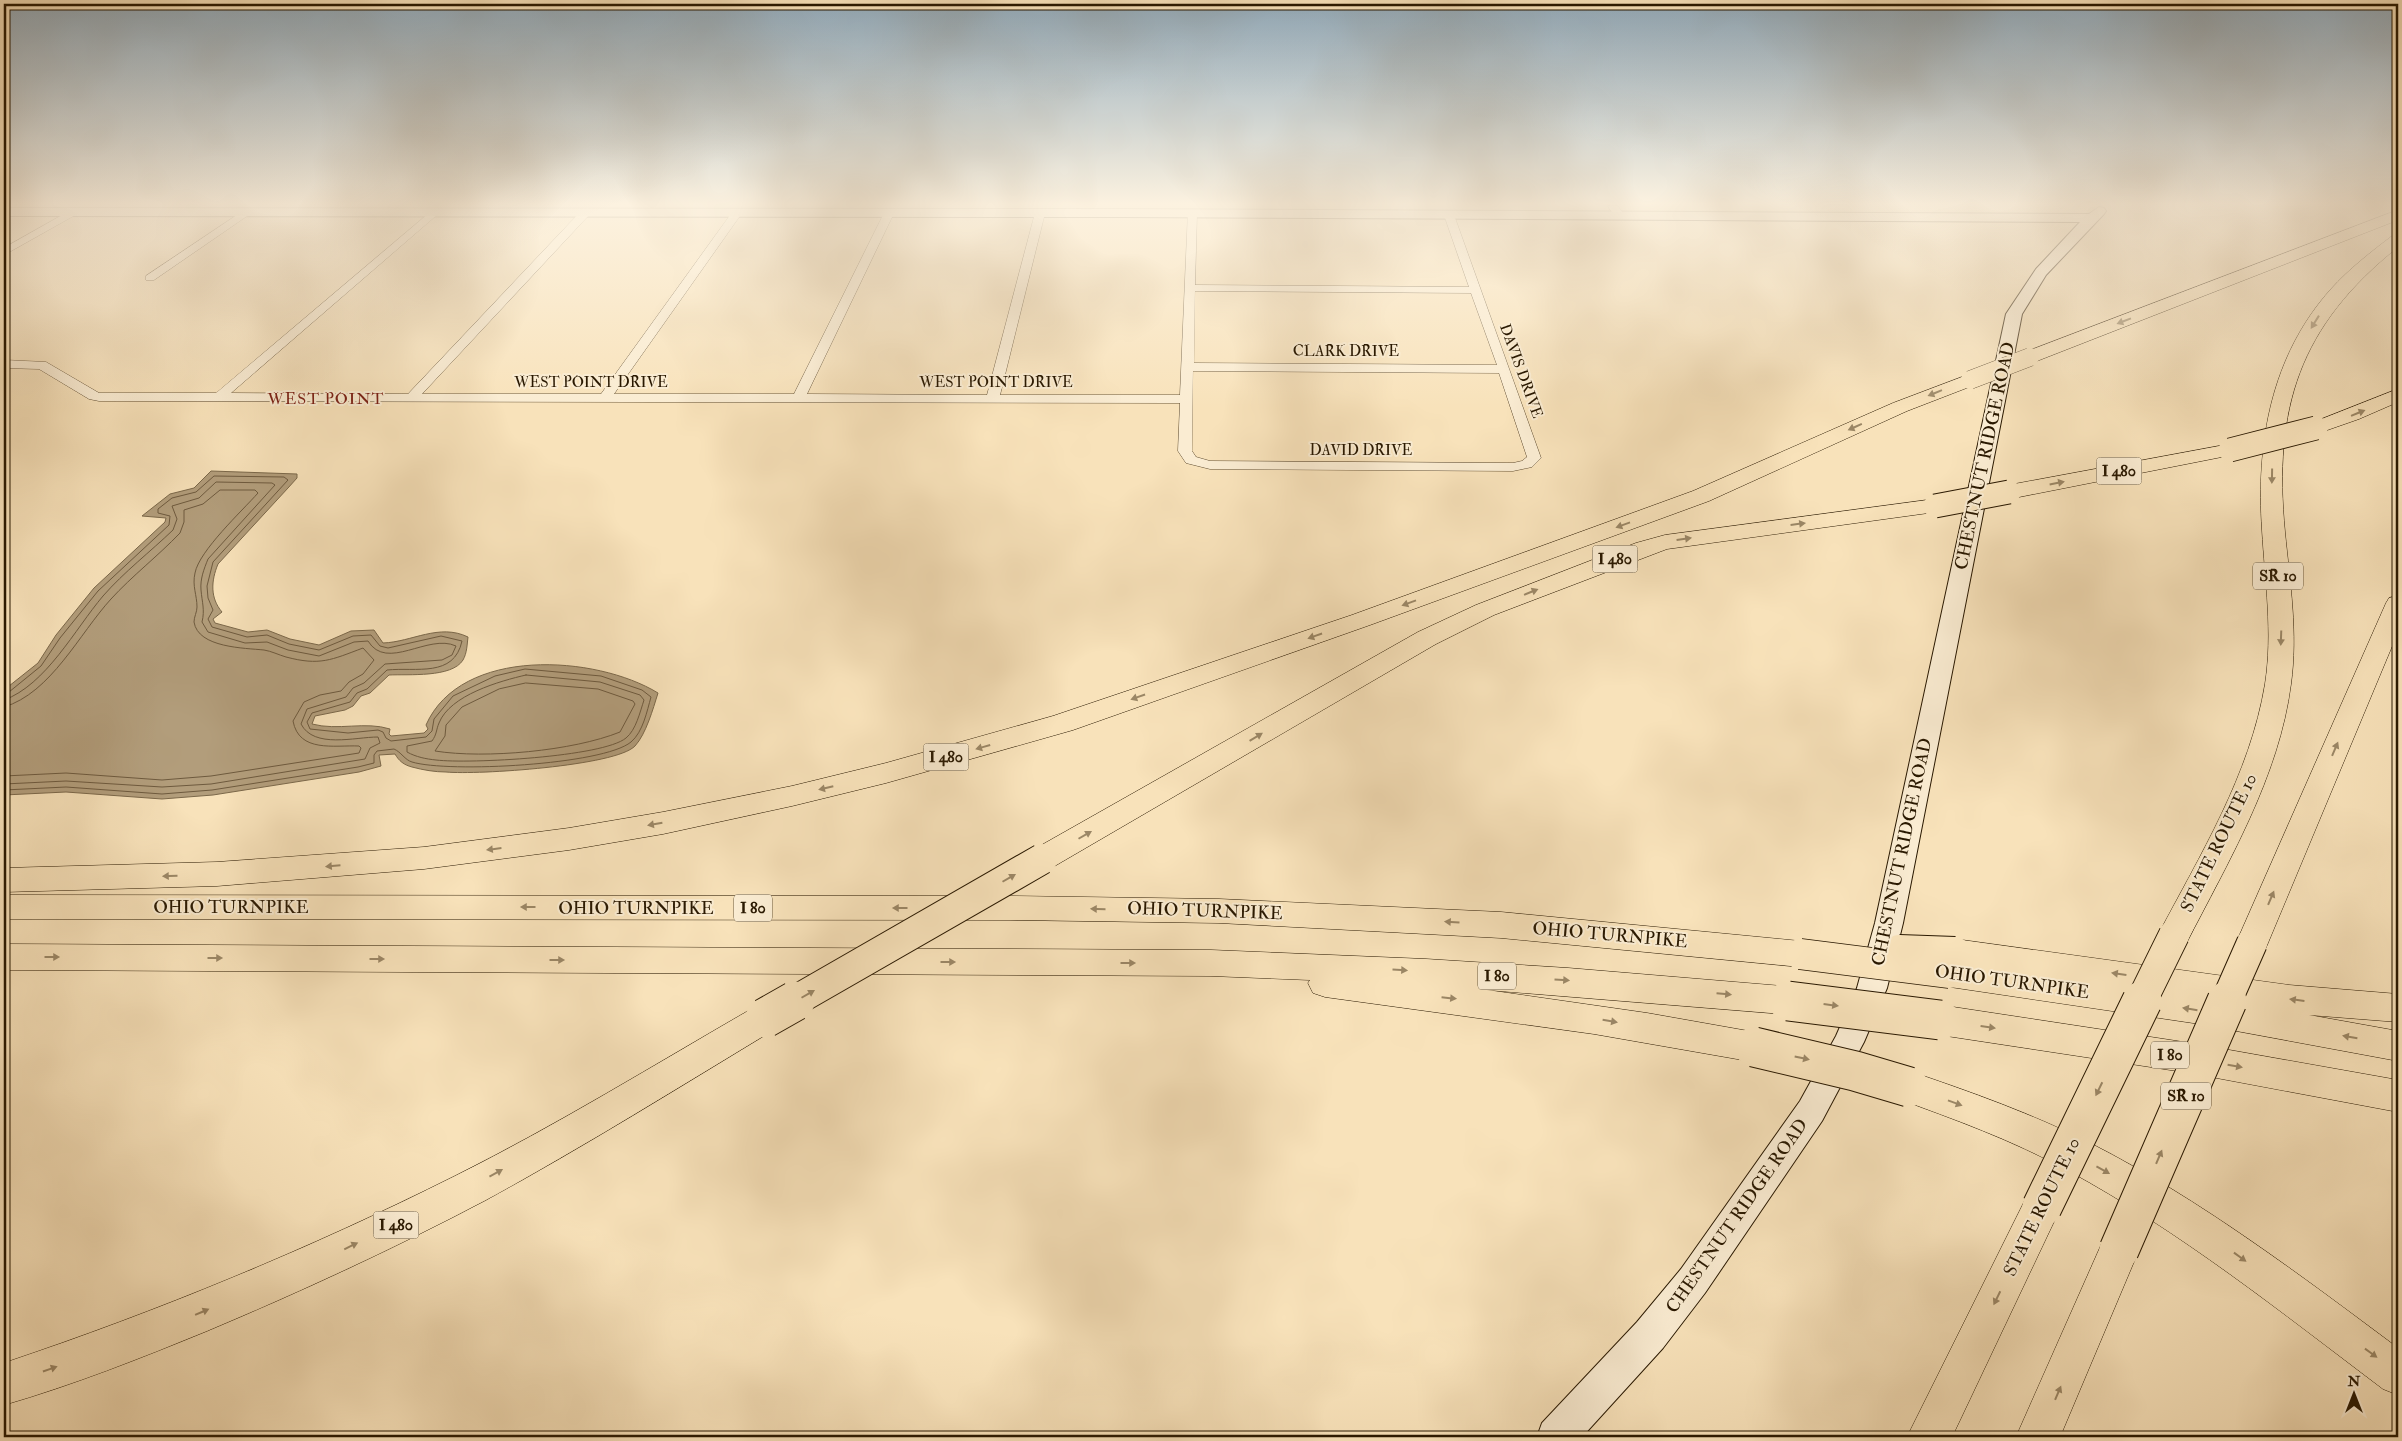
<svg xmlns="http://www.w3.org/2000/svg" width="2402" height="1441" viewBox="0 0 2402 1441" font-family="'IM FELL Double Pica',serif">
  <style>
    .water { fill: #b29d7b; stroke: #7b684a }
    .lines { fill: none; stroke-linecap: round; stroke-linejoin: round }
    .shore { stroke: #6e5a3e; stroke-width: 1 }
    .street-casing { stroke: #5d4a2e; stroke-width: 1 }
    .secondary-casing { stroke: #291800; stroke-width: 2 }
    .highway-casing { stroke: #291800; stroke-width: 1 }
    .street { fill: #faecd2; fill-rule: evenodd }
    .secondary { fill: #faecd2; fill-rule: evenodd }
    .highway { fill: #f8e2ba; fill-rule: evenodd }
    .highway-bridge-far3-casing { stroke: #291800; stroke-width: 19; stroke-linecap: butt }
    .highway-bridge-far2-casing { stroke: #291800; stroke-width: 25; stroke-linecap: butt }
    .highway-bridge-far1-casing { stroke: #291800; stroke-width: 32; stroke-linecap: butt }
    .highway-bridge-casing { stroke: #291800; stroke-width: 41; stroke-linecap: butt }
    .highway-bridge-far3 { stroke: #f8e2ba; stroke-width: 18 }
    .highway-bridge-far2 { stroke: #f8e2ba; stroke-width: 23 }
    .highway-bridge-far1 { stroke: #f8e2ba; stroke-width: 30 }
    .highway-bridge { stroke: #f8e2ba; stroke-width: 39 }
    .oneway { fill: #9b8766 }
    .labels { text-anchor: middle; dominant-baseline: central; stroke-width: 4; stroke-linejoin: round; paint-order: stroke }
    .far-street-label { font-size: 15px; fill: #291800; stroke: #faecd2 }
    .far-neighbourhood-label { font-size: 16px; letter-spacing: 1px; fill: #7a1f14; stroke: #faecd2 }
    .shield { fill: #faecd2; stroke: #68583f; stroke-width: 1 }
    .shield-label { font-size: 16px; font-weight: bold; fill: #291800 }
    .street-label { font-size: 18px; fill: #291800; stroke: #faecd2 }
  </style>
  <rect width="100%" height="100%" fill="#f8e2ba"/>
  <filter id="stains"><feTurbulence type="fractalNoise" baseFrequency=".004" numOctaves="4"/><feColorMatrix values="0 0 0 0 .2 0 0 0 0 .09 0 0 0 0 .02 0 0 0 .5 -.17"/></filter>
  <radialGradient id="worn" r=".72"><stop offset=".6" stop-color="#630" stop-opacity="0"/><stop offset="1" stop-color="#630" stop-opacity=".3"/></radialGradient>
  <path class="water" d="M211 471 297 474V478L288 488 218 564C211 581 210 598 222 612L213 619 215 623 248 632 267 630 290 639 319 645 351 631 374 630 383 643C412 642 439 623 468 637 467 645 467 653 463 660 452 678 408 674 389 675L370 693 361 696 353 706 345 710 315 716 312 724C338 731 365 721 390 729L389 734 391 736 424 733 428 729 426 725C461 646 596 655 658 693 653 709 646 734 635 746 616 766 477 775 446 772 435 772 423 770 412 767 404 765 399 761 395 754L379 755 381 766 359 772 213 795 162 799 66 792 4 795V690L38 663 56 635 94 588 165 522 166 518 142 516 170 494 194 488Z"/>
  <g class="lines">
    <path class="shore" d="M526 675 600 682 640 695 644 700C640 712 636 730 626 738 603 757 469 764 436 760 426 759 416 757 407 752V746L432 741C437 734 436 730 439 723 450 695 500 681 526 675Z
      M526 683 598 689 633 701 635 704 620 732C573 751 485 759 435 751L445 736 446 725 462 707 499 689Z
      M4 693 9 692 41 666 60 638 98 591 169 525 170 516 158 513V509L172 498 196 492 214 476 284 477 288 480 213 562 207 586 208 598 213 610 208 619 212 627 247 637 267 635 289 644 319 650 353 636 371 635 380 646 388 648 441 636 462 641C454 678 416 667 387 670L367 689 357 693 350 702 312 713 307 722 310 729 348 733 378 730 383 732 386 738 391 741 426 737 432 731 434 719 453 696 495 676 525 669 601 676 642 690 651 697C647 711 643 732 631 742 603 765 448 773 412 762 405 760 401 752 394 749L377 751 374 755V763L358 767 212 790 162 794 66 787 4 790
      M4 700C46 685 75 629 103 596 124 572 150 552 173 530L177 519 172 506 199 498 216 482 272 483 275 485 208 559C204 569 200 579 201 590 202 602 205 610 202 622L208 632 245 643 267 642 288 650 319 656 354 642 368 641C387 672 428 633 456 646L452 655 442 660 385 664 364 683 353 688 346 697 307 709 301 724C314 749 355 737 378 737L380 743 370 748 365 759 211 784 162 787 66 781 4 784
      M4 707C51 693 79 634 111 599 132 576 158 556 180 533L184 522V510L203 504 220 490H255L258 493C242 511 199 551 195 573 192 586 197 595 197 607 197 612 194 617 194 622 198 648 245 648 264 650 271 651 279 655 286 657 320 666 331 660 363 648L374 660 363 674 349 682 341 691 320 695 304 702 293 721C299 753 334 745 359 746L361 748 359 753 211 776 162 780 66 773 4 776"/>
    <g class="street-casing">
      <path id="street" d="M1608 206H1618L1624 215 1619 218 1615 217Z
        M73 209 77 210V214L4 255V248Z
        M246 209 250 210V214L154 280H146V276Z
        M434 209 439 212 438 214 231 393 408 394 582 210 586 209 591 212 590 214 422 394H601L733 211 737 210 742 213 614 394H794L884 213 889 210 894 213 807 394 987 395 1035 213 1040 210 1045 213 1000 395H1180L1188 211H1196L1197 213 1195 285 1469 287 1444 215 1449 212 1454 215 1541 458 1532 467 1513 471 1210 469 1186 463 1178 451 1180 403 99 401 89 399 39 369 4 368V360L46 362 99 393H216ZM1195 291 1471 293 1497 365 1194 363ZM1193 371 1499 373 1527 457 1522 461 1513 463 1210 461 1196 457 1192 451Z"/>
    </g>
    <g class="secondary-casing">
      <path id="secondary" d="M2099 207 2104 208 2106 211 2104 214 2046 275 2022 314 1903 923 1887 988 1864 1042 1822 1121 1705 1293 1663 1348 1582 1437H1537L1542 1423 1637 1322 1681 1269 1800 1101 1836 1036 1857 988 1875 923 2006 314 2036 269 2080 222 1122 217 4 216V208L1122 209 2089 214Z"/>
    </g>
    <g class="highway-casing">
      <path id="highway" d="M2398 210V220L2037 361H2023L2021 357 2023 353Z
        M2398 234V247C2299 326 2273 408 2285 532 2290 583 2298 633 2291 684 2279 777 2228 862 2186 944L2174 948 2162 944 2158 935C2200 855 2250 775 2265 684 2273 633 2265 581 2262 530 2256 443 2271 356 2331 289 2349 269 2371 252 2392 236Z
        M1970 374 1977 376 1980 380 1977 384 1907 411 1709 501 1370 625 1073 730 886 783 792 806 663 834 569 850 424 869 217 886 4 892V868L217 862 424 847 569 828 663 812 792 786 886 763 1053 716 1352 615 1693 491 1893 403Z
        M2398 389V402L2359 419 2316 434 2309 432 2306 428 2309 424Z
        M2230 444 2237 446 2241 450 2237 454 2009 499 2001 497 1998 492 2001 487 2009 485Z
        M1935 499 1943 501 1946 506 1943 511 1667 549 1494 615 1436 644 1053 867 1042 871 1031 867 1027 859 1031 851 1418 632 1476 605 1636 543 1665 535Z
        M2398 596V632L2268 943 2264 952 2252 956 2240 952 2236 943 2386 603 2389 598Z
        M4 895 1010 896 1219 899 1501 912 1800 941 1812 945 1816 954 1812 963 1800 967 1501 938 1219 923 1010 920 4 919Z
        M1955 939 2289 985 2398 994V1022L2309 1015 2398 1031V1061L2193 1023 1950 987 1938 983 1933 973 1938 963 1944 961 1939 952 1943 943Z
        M4 944 1211 950 1426 959 1568 968 1782 986 1794 990 1799 1000 1794 1010 1782 1014 1487 990 1647 1013 1754 1032 1766 1036 1772 1047 1766 1058 1754 1062 1594 1034 1325 997 1313 993 1308 983 1310 980 1211 976 4 970Z
        M765 1004 777 1008 782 1018 777 1028C681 1086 585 1146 486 1200 395 1248 302 1291 207 1331 141 1358 73 1385 4 1405V1363C159 1311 309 1249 455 1176 557 1125 654 1065 753 1008Z
        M1940 1005 2190 1043 2398 1080V1112L2190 1073 1940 1035 1928 1030 1923 1020 1928 1010Z
        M1909 1071C1971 1092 2033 1114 2092 1144 2201 1200 2300 1275 2398 1348V1395L2383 1389C2281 1312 2180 1231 2067 1170 2012 1140 1954 1119 1896 1098L1891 1087 1896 1076Z
        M2042 1189 2056 1194 2061 1207 1952 1437H1907L2028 1194Z
        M2119 1231 2133 1236 2139 1250 2060 1437H2016L2105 1236Z"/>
    </g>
    <use href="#street" class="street"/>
    <use href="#secondary" class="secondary"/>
    <use href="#highway" class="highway"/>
    <g class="highway-bridge-far3-casing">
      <path id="highway-bridge-far3" d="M1970 380 2030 357"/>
    </g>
    <g class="highway-bridge-far2-casing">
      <path id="highway-bridge-far2" d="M2230 450 2316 428
        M1935 506 2009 492"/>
    </g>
    <g class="highway-bridge-far1-casing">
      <path id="highway-bridge-far1" d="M1899 950 1955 952
        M1800 954 1950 973
        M1782 1000 1798 1002
        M793 1002 1042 859
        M2141 1002 2174 935
        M2226 1002 2252 943"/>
    </g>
    <g class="highway-bridge-casing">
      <path id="highway-bridge" d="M1788 1001 1940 1020
        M765 1018 795 1001
        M1754 1047 1855 1071 1909 1087
        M2042 1207 2142 1001
        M2119 1250 2227 1001"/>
    </g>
    <use href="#highway-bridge-far3" class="highway-bridge-far3"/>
    <use href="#highway-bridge-far2" class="highway-bridge-far2"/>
    <use href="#highway-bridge-far1" class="highway-bridge-far1"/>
    <use href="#highway-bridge" class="highway-bridge"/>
  </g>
  <defs><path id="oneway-solid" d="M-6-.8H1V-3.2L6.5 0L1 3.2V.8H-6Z" transform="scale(1.25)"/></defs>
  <g class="oneway">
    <use href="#oneway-solid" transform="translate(2124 321) rotate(159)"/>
    <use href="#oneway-solid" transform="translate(2315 322) rotate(122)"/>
    <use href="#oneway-solid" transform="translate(1935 393) rotate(158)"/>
    <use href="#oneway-solid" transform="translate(2358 413) rotate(-22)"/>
    <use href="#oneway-solid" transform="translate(1855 427) rotate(156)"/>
    <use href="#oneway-solid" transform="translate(2272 476) rotate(91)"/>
    <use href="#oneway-solid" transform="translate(2057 483) rotate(-11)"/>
    <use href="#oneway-solid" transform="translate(1798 524) rotate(-7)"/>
    <use href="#oneway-solid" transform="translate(1623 525) rotate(160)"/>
    <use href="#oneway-solid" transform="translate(1684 539) rotate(-8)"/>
    <use href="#oneway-solid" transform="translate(1531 592) rotate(-22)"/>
    <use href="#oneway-solid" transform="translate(1409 603) rotate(160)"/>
    <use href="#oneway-solid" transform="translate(1315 636) rotate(161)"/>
    <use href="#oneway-solid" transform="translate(2281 638) rotate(92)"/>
    <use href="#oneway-solid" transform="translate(1138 697) rotate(161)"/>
    <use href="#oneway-solid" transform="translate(1256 737) rotate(-31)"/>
    <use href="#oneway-solid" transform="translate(983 747) rotate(164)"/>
    <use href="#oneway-solid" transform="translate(2335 749) rotate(-67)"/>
    <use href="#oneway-solid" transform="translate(826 788) rotate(167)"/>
    <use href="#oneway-solid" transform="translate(655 824) rotate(170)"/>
    <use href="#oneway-solid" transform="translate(1085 835) rotate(-30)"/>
    <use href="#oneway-solid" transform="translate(494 849) rotate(173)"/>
    <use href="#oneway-solid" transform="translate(333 866) rotate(175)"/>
    <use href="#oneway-solid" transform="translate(170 876) rotate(178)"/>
    <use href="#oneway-solid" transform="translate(1009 878) rotate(-30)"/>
    <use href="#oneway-solid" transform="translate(2271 898) rotate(-67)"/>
    <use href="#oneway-solid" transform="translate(528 907) rotate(-180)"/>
    <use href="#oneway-solid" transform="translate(900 908) rotate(-180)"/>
    <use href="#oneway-solid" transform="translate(1098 909) rotate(-179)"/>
    <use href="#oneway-solid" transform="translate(1452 922) rotate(-176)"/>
    <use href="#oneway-solid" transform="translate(52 957)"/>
    <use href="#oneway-solid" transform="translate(215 958)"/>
    <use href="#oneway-solid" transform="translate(377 959)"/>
    <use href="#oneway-solid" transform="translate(557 960)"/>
    <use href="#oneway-solid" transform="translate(948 962)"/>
    <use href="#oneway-solid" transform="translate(1128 963)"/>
    <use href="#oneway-solid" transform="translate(1400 970) rotate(3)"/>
    <use href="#oneway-solid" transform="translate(2119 974) rotate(-172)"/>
    <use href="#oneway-solid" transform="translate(1562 980) rotate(4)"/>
    <use href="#oneway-solid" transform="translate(808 994) rotate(-30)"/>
    <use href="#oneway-solid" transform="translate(1724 994) rotate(5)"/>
    <use href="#oneway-solid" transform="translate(1449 998) rotate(6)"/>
    <use href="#oneway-solid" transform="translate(2297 1000) rotate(-173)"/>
    <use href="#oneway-solid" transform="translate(1831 1005) rotate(7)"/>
    <use href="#oneway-solid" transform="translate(2190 1009) rotate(-171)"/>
    <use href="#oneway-solid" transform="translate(1610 1021) rotate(10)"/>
    <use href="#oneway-solid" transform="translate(1988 1027) rotate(8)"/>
    <use href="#oneway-solid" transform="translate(2350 1037) rotate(-170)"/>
    <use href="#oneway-solid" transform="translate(1802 1058) rotate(12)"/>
    <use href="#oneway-solid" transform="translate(2235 1066) rotate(10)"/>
    <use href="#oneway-solid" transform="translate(2099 1089) rotate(116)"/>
    <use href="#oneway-solid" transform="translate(1955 1103) rotate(20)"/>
    <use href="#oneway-solid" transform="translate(2159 1157) rotate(-67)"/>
    <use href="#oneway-solid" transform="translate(2103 1170) rotate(29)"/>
    <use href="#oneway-solid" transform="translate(496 1173) rotate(-29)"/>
    <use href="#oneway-solid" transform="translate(351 1246) rotate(-26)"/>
    <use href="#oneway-solid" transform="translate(2240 1257) rotate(36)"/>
    <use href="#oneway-solid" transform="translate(1997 1298) rotate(116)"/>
    <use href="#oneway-solid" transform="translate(202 1312) rotate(-23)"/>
    <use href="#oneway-solid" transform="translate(2371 1353) rotate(36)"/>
    <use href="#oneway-solid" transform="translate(50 1369) rotate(-19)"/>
    <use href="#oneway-solid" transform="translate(2058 1393) rotate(-67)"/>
  </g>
  <linearGradient id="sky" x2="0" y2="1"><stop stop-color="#92abbc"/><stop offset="0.5" stop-color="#fcf2e0"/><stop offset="1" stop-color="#fcf2e0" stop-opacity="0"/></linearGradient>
  <rect width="2402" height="408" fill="url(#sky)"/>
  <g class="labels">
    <g class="far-street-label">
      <text x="1346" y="351">CLARK DRIVE</text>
      <text transform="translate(1521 371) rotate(70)">DAVIS DRIVE</text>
      <text x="591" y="382">WEST POINT DRIVE</text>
      <text x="996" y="382">WEST POINT DRIVE</text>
      <text x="1361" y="450">DAVID DRIVE</text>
    </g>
    <g class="far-neighbourhood-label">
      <text x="326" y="399">WEST POINT</text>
    </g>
    <g class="shield">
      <rect x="2096.5" y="457.5" width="45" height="27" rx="4"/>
      <rect x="1592.5" y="545.5" width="45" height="27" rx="4"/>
      <rect x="2253" y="562.5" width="50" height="27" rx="4"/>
      <rect x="923.5" y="743.5" width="45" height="27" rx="4"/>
      <rect x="734" y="894.5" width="38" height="27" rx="4"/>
      <rect x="1478" y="962.5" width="38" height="27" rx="4"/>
      <rect x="2151" y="1041.5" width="38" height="27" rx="4"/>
      <rect x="2161" y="1082.5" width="50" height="27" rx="4"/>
      <rect x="373.5" y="1211.5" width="45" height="27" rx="4"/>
    </g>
    <g class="shield-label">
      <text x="2119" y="471">I 480</text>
      <text x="1615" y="559">I 480</text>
      <text x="2278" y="576">SR 10</text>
      <text x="946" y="757">I 480</text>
      <text x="753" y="908">I 80</text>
      <text x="1497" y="976">I 80</text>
      <text x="2170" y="1055">I 80</text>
      <text x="2186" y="1096">SR 10</text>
      <text x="396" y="1225">I 480</text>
    </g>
    <g class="street-label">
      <text transform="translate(1985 456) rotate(-78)">CHESTNUT RIDGE ROAD</text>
      <text transform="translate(2219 843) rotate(-64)">STATE ROUTE 10</text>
      <text transform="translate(1902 852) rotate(-78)">CHESTNUT RIDGE ROAD</text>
      <text x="231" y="907">OHIO TURNPIKE</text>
      <text x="636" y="908">OHIO TURNPIKE</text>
      <text transform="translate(1205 911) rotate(2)">OHIO TURNPIKE</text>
      <text transform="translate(1610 935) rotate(5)">OHIO TURNPIKE</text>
      <text transform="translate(2012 982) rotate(8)">OHIO TURNPIKE</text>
      <text transform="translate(2042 1207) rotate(-64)">STATE ROUTE 10</text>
      <text transform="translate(1737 1216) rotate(-55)">CHESTNUT RIDGE ROAD</text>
    </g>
  </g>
  <rect width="2402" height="1441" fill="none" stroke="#f8e2ba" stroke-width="20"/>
  <rect x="5" y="5" width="2392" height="1431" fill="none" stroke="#291800" stroke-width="2.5"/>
  <rect x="10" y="10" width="2382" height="1421" fill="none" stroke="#291800"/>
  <g transform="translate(2354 1394)" stroke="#faecd2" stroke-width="4" paint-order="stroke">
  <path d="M0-4L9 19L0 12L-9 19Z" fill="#291800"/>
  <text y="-8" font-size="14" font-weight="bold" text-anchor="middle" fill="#291800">N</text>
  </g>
  <rect width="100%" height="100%" filter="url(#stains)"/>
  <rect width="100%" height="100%" fill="url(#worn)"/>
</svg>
